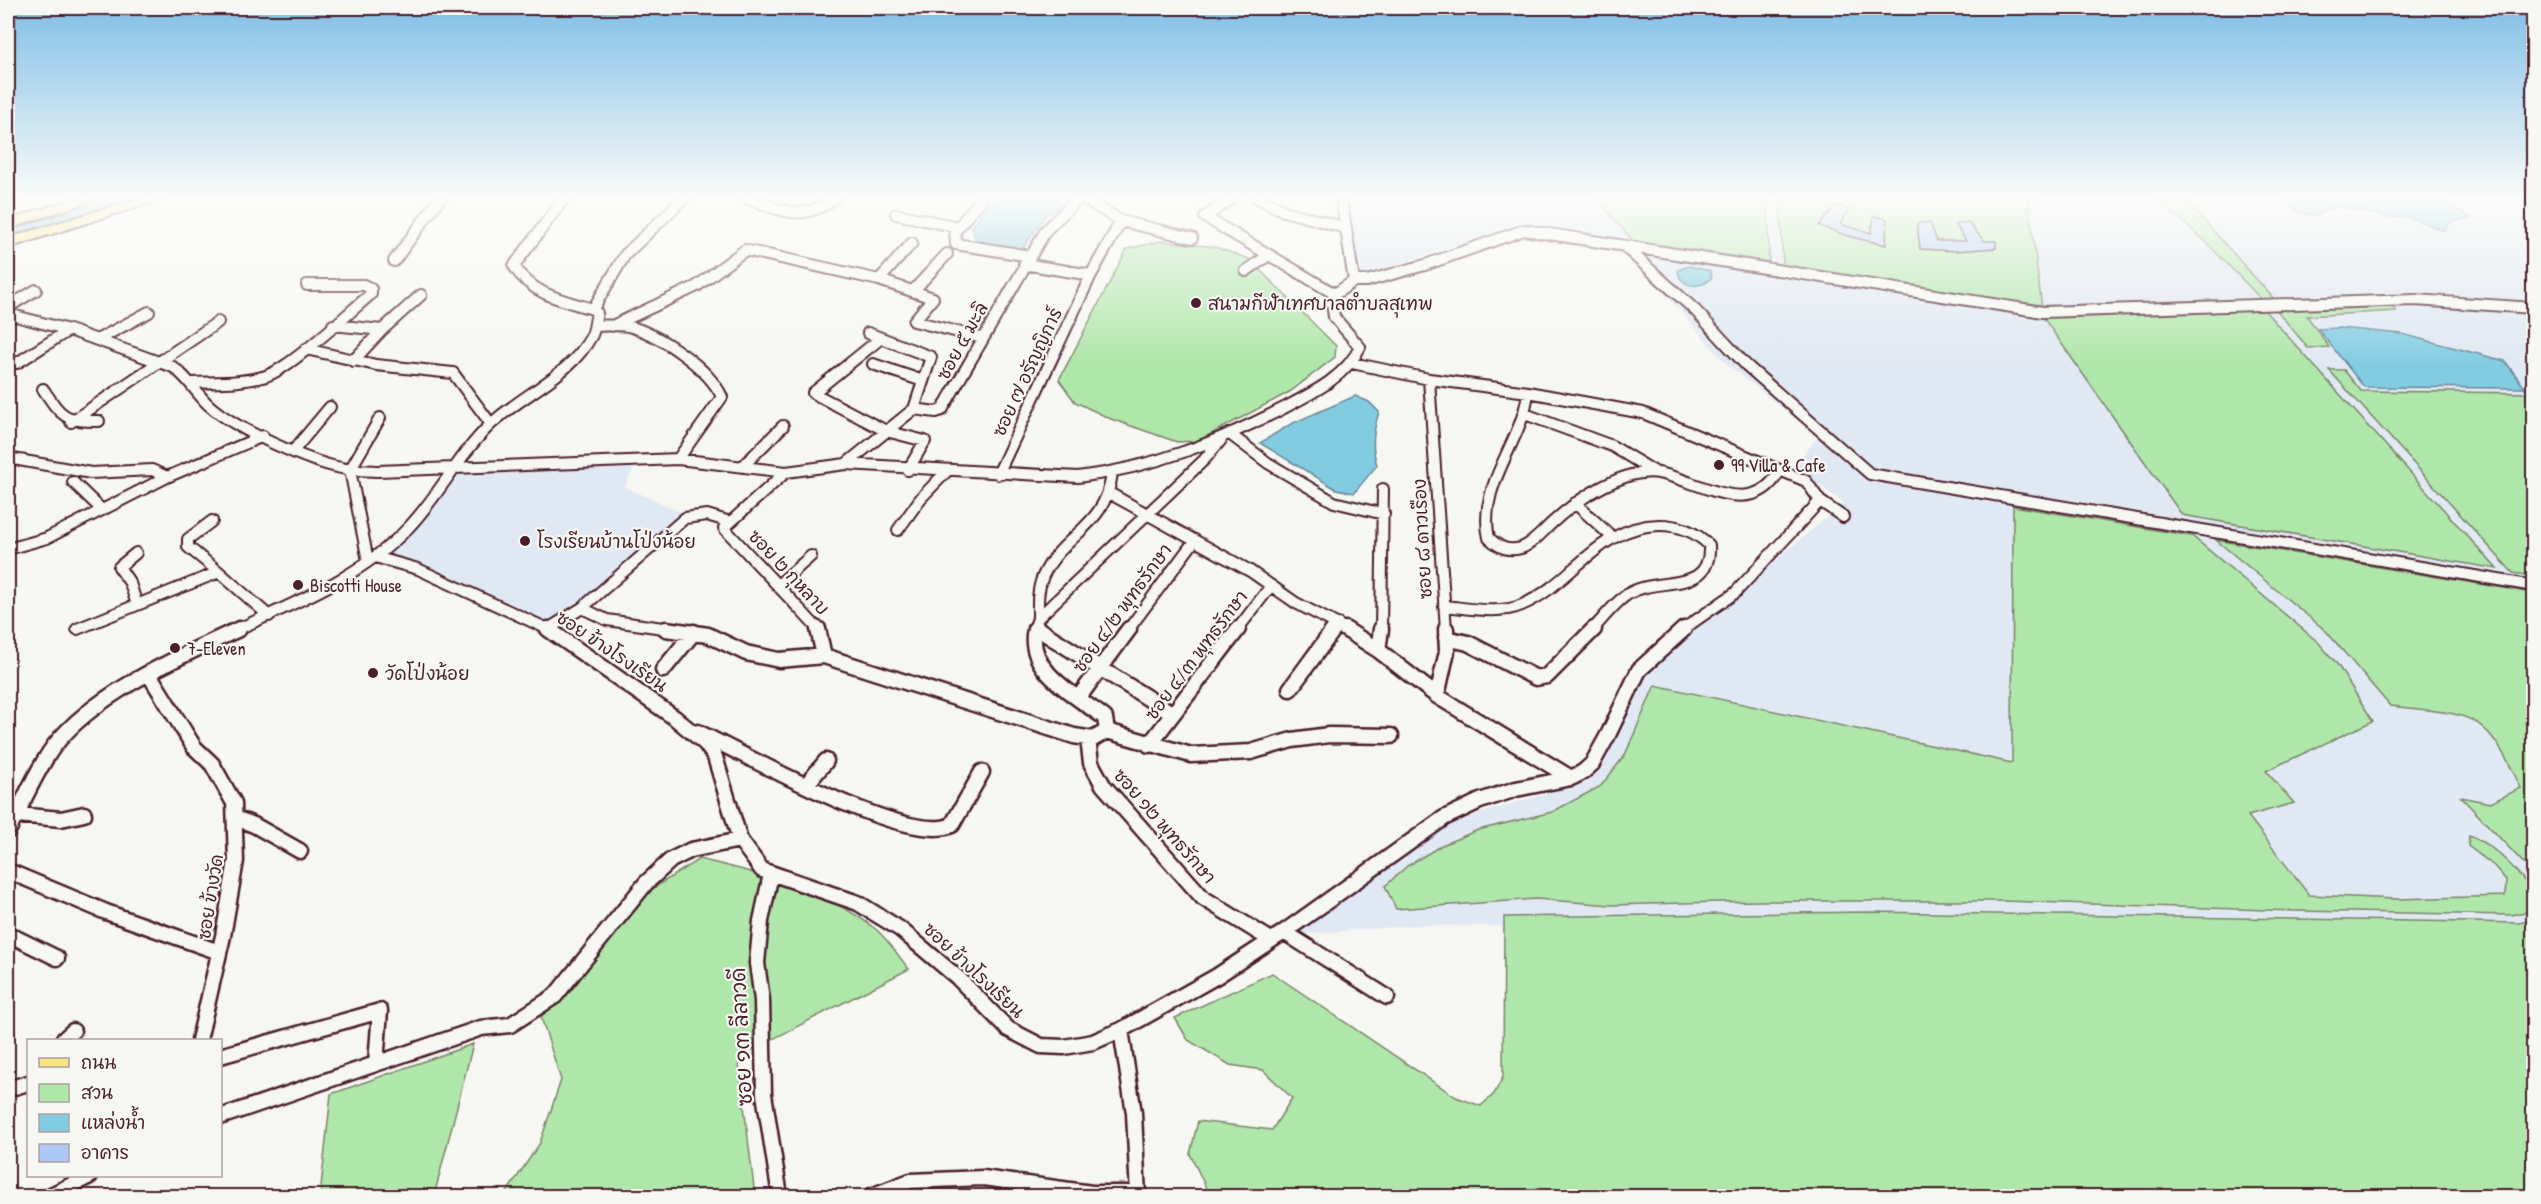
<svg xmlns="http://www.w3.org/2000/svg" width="2541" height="1204" viewBox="0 0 2541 1204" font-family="'Patrick Hand','Playpen Sans Thai',sans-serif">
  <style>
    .built { fill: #e0e8f3 }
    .green { fill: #afe6a9; stroke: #7c826a; stroke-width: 1.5 }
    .water { fill: #82cce2; stroke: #6c8799; stroke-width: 1.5 }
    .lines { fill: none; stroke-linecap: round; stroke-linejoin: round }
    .stream { stroke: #6c8799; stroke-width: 3 }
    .building { fill: #aec9f6; stroke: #4a1f2b; stroke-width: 1.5 }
    .minor-far1-casing { stroke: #4a1f2b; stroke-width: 14 }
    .minor-casing { stroke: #4a1f2b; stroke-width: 19 }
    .primary-casing { stroke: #4a1f2b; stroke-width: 4 }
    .minor-far1 { stroke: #f6f6f2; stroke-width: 10 }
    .minor { stroke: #f6f6f2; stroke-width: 14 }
    .primary { fill: #f6e381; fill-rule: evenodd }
    .poi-dot { fill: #4a1f2b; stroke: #f6f6f2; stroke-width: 2 }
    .labels { text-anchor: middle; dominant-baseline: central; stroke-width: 4.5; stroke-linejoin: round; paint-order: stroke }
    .poi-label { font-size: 18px; fill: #4a1f2b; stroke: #f6f6f2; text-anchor: start }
    .street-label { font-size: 18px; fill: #4a1f2b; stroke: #f6f6f2 }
    .near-street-label { font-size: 21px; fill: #4a1f2b; stroke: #f6f6f2 }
  </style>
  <rect width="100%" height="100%" fill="#f6f6f2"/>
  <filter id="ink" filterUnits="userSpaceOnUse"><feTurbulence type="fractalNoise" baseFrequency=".0167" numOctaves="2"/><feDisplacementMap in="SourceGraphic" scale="12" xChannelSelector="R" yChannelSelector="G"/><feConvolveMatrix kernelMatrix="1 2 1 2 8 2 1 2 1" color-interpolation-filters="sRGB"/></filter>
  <g filter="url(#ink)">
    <path class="built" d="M1345 197H2533V945L1421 925 1292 935 1348 890 1449 822 1580 784 1606 758 1637 676 1844 503 1794 466 1818 437 1725 362 1655 283 1605 236 1522 224 1360 277Z
      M634 466 625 487 683 513 553 625 384 556 417 526 461 472Z"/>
    <path class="green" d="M1595 197H1768L1769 262 1633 241Z
      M1780 197H2028L2042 308 1783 268Z
      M2155 197H2183L2275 300 2263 301 2207 243Z
      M1162 241 1215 247 1249 259 1336 346 1335 357 1291 391 1198 441 1177 442 1111 419 1075 402 1059 380 1127 249Z
      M2389 303 2396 311 2307 316 2329 347 2308 348 2274 307Z
      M2265 311 2497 569 2182 515 2040 313Z
      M2329 370H2344L2361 391 2533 393V576L2513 573Z
      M2013 506 2192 536 2319 643 2337 664 2373 721 2266 771 2294 803 2248 816 2309 895 2396 899 2505 896 2506 880 2494 866 2468 846 2469 836C2492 843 2519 871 2532 892 2535 897 2534 904 2533 910L2512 915 2295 911 2002 901H1757L1611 905 1536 899 1396 909 1385 886 1407 866 1442 845 1478 830 1552 812 1601 786 1625 755 1655 685 2012 763Z
      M2216 540 2533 593V873L2461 797 2490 803 2521 788C2483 707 2473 716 2390 706L2326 631Z
      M699 859C759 873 823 889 873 927 887 937 898 956 909 969L738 1057 755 1196H500L505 1195 540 1143 561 1080 541 1017 649 891Z
      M1871 912 2472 922 2519 923 2533 920V1196H1210L1190 1154 1198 1121 1272 1130 1292 1098 1263 1070 1230 1065 1188 1040 1175 1018 1272 973 1456 1097 1481 1106 1494 1094 1503 1077 1504 917Z
      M473 1044 434 1196H320L331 1094Z"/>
    <path class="water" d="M118 197H137L8 237V230Z
      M997 197H1055L1065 203 1045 216 1021 251 976 241 972 227 987 205Z
      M2281 197H2438L2471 218 2449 223 2445 231C2433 228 2424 222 2413 218 2405 216 2398 218 2390 217 2368 216 2335 196 2317 216L2298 212Z
      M1689 266 1710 271 1712 277C1703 290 1679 288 1678 270Z
      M2339 328 2402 334 2505 361 2525 388 2364 387 2318 329Z
      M1355 396 1369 402 1379 412C1373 431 1371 446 1377 465L1354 493 1336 489 1260 443 1291 424Z"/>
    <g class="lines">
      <path class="stream" d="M20 201 31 197"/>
    </g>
    <path class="building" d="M1836 205 1849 209 1840 224 1856 229 1871 233 1874 216 1887 219 1886 245 1851 237 1819 226Z
      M1968 222 1984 241H1996V248L1956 251 1920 249 1917 223H1930L1937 241H1966L1955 224Z"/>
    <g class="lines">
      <g class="minor-far1-casing">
        <path id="minor-far1" d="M744 197C780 209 802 225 835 197
          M983 197 955 231 956 244 1030 256
          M1081 197 1121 221 1192 238
          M1233 197 1205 217 1335 294
          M1256 197 1284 211 1346 228
          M1341 197 1354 281
          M8 201 19 197
          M896 214 958 227
          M1626 248 1695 310 1746 365 1870 474 2534 586
          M394 261 441 197
          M1024 264 1091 275
          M1246 271 1269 255
          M879 280 912 243
          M913 291 947 254
          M8 307 36 290
          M593 309 625 255 685 197
          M8 314 69 330 173 367C189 378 197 395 211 407 238 430 307 461 341 468 353 471 366 470 378 471L678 459 786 472 846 464 1078 477C1152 468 1217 442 1282 409 1312 393 1345 378 1360 347L1334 317 1332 302 1335 294 1354 281H1367L1425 265 1524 230 2043 312 2415 300 2534 308
          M333 325 382 330 353 361
          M595 326C605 326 618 324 628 326 659 334 709 368 722 397L678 459
          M612 326 697 286 745 250 879 280 933 298 914 321 982 338
          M382 330 421 295
          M868 333 931 357 914 409
          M881 338 813 393 886 431 925 441 908 470
          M97 340 149 312
          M306 349 376 365 453 373 491 424
          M17 363 69 330
          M1352 363 1429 379 1528 392 1643 413 1806 481 1820 501 1843 517
          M873 364 923 381
          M1429 379 1446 630
          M193 383C217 382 243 383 266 376 292 367 347 314 371 294V289L364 285H307
          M43 389C62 417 64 421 99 421
          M1528 392C1523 442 1477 485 1489 538 1499 547 1507 552 1521 548 1533 544 1544 530 1553 522 1576 501 1601 484 1631 475 1639 473 1650 471 1658 473 1699 480 1753 522 1780 470
          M1525 414 1612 446 1655 472
          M71 422 218 322
          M1231 435 1268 463 1334 502 1384 514
          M294 450 330 407
          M8 458 91 473 152 470 167 477
          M846 464 914 409 936 412 942 410 1046 230 1080 197
          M742 467 783 426
          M786 472 724 528 819 630
          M998 474 1091 275 1121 221
          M73 482 102 510
          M1109 493 1250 571 1296 603 1348 630
          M1575 503 1611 536
          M212 521 188 539V547L219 572
          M898 530 921 498 947 471
          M8 549 47 538 167 477 263 436
          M136 553 119 567 130 583 137 605
          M375 557 418 569 550 630
          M368 561 350 470 380 418
          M778 585 811 556
          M1444 606C1467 608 1500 615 1522 605 1573 583 1598 526 1659 525 1679 525 1695 531 1709 545 1712 596 1658 575 1628 594 1615 602 1603 619 1592 630
          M582 608 607 620 677 630
          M1038 618C1038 604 1037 590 1043 576 1063 533 1106 528 1112 473
          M1035 627 1040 630
          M77 629 219 572 269 616
          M548 629 582 608 685 518 707 515 730 522
          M236 630C295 603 362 576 408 528 438 497 458 456 490 425 522 394 571 376 592 335 595 328 595 320 597 313L593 309C562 300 532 295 514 266L565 197
          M1034 630 1038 618 1204 460 1221 440
          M1128 630 1195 540
          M1237 630 1270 587
          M1333 630 1338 624
          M1381 630 1383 489
          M1682 630 1735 593 1820 501"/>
      </g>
      <g class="minor-casing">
        <path id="minor" d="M548 629 675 718 705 743 715 757 740 840 762 870 858 903 900 929 958 978 1008 1029 1041 1046 1064 1047 1093 1042 1121 1030 1217 976 1284 932 1444 818 1480 801 1516 789 1571 778 1583 772 1592 764 1608 735 1639 670 1684 629
          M666 629 708 635 746 653 779 660 824 656 1074 736 1093 739 1107 731
          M818 629 824 656
          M1035 629C1025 671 1077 696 1105 718L1107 731
          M1038 629 1173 714
          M1345 629 1378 650 1437 696 1571 778
          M1446 638 1468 643 1536 678 1547 676 1594 629
          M1378 650 1381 629
          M663 670 694 632
          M149 674 194 747 212 764 234 803 236 861 223 936 199 1040
          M1290 689 1334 629
          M1437 696 1447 651 1446 629
          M1079 697 1129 629
          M1107 731 1191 755 1251 752 1292 740 1329 735 1391 736
          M698 732C746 755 907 846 952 825L982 772
          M1088 739 1091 763 1103 785 1203 898 1271 940
          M1149 745 1238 629
          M807 784 826 761
          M17 815 61 819 84 814
          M235 818 254 825 300 851
          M8 831C23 803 35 772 54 746 95 693 179 657 239 629
          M8 871 106 912 219 952
          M771 874 761 921 757 963 762 1000 764 1094 780 1196
          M1284 932 1387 997
          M8 934 57 958
          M1121 1030 1134 1113 1138 1196
          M63 1040 73 1031
          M220 1056 380 1011 376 1063
          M8 1089 28 1083
          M220 1117 481 1028 510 1025 555 996 646 883 671 860 691 850 740 840
          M49 1196 90 1176
          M871 1196 910 1181 983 1178 1092 1193H1138"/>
      </g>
      <g class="primary-casing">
        <path id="primary" d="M79 197H103L8 229V220Z
          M144 197H168L8 248V238Z"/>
      </g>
      <use href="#minor-far1" class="minor-far1"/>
      <use href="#minor" class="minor"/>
      <use href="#primary" class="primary"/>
    </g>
  </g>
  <linearGradient id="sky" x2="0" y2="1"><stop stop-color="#7fbee6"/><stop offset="0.54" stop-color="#fbfbf9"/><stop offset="1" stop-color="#fbfbf9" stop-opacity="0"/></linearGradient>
  <rect width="2541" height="366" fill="url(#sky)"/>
  <g class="poi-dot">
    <circle cx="1196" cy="303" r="6"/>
    <circle cx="1719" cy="465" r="6"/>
    <circle cx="525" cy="541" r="6"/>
    <circle cx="298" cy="585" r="6"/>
    <circle cx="175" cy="648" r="6"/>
    <circle cx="373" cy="673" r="6"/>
  </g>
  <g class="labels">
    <g class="poi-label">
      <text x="1208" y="303">สนามกีฬาเทศบาลตำบลสุเทพ</text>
      <text x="1731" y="465">99 Villa &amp; Cafe</text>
      <text x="537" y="541">โรงเรียนบ้านโป่งน้อย</text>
      <text x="310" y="585">Biscotti House</text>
      <text x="187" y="648">7-Eleven</text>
      <text x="385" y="673">วัดโป่งน้อย</text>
    </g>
    <g class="street-label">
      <text transform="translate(962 341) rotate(-61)">ซอย ๕ มะลิ</text>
      <text transform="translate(1027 372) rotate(-65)">ซอย ๗ อรัญญิการ์</text>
      <text transform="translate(1422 539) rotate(-93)">ซอย ๘ ดาวเรือง</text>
      <text transform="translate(789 572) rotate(47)">ซอย ๒ กุหลาบ</text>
      <text transform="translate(1122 608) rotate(-54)">ซอย ๔/๒ พุทธรักษา</text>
      <text transform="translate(612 651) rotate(34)">ซอย ข้างโรงเรียน</text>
      <text transform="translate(1196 655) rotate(-53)">ซอย ๔/๓ พุทธรักษา</text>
      <text transform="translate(1165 826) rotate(49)">ซอย ๑๒ พุทธรักษา</text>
      <text transform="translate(210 897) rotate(-81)">ซอย ข้างวัด</text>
      <text transform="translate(974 970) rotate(43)">ซอย ข้างโรงเรียน</text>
    </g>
    <g class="near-street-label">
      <text transform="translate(741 1037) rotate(-93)">ซอย ๑๓ ลีลาวดี</text>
    </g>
  </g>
  <rect width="2541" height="1204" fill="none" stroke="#f6f6f2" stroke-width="30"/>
  <rect x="15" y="15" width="2511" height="1174" fill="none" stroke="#4a1f2b" stroke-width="2" filter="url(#ink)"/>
  <rect x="27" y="1039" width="195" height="138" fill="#f6f6f2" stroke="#b1a0a2" stroke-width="1.5"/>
  <rect x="39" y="1058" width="30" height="9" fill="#f6e381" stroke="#b1a0a2" stroke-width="1.5"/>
  <text x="81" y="1069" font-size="18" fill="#4a1f2b">ถนน</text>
  <rect x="39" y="1084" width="30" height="18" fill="#afe6a9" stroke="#b1a0a2" stroke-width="1.5"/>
  <text x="81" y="1099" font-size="18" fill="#4a1f2b">สวน</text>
  <rect x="39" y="1114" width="30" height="18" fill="#82cce2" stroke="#b1a0a2" stroke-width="1.5"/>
  <text x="81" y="1129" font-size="18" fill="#4a1f2b">แหล่งน้ำ</text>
  <rect x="39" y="1144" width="30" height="18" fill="#aec9f6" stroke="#b1a0a2" stroke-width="1.5"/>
  <text x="81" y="1159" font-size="18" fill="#4a1f2b">อาคาร</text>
</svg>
